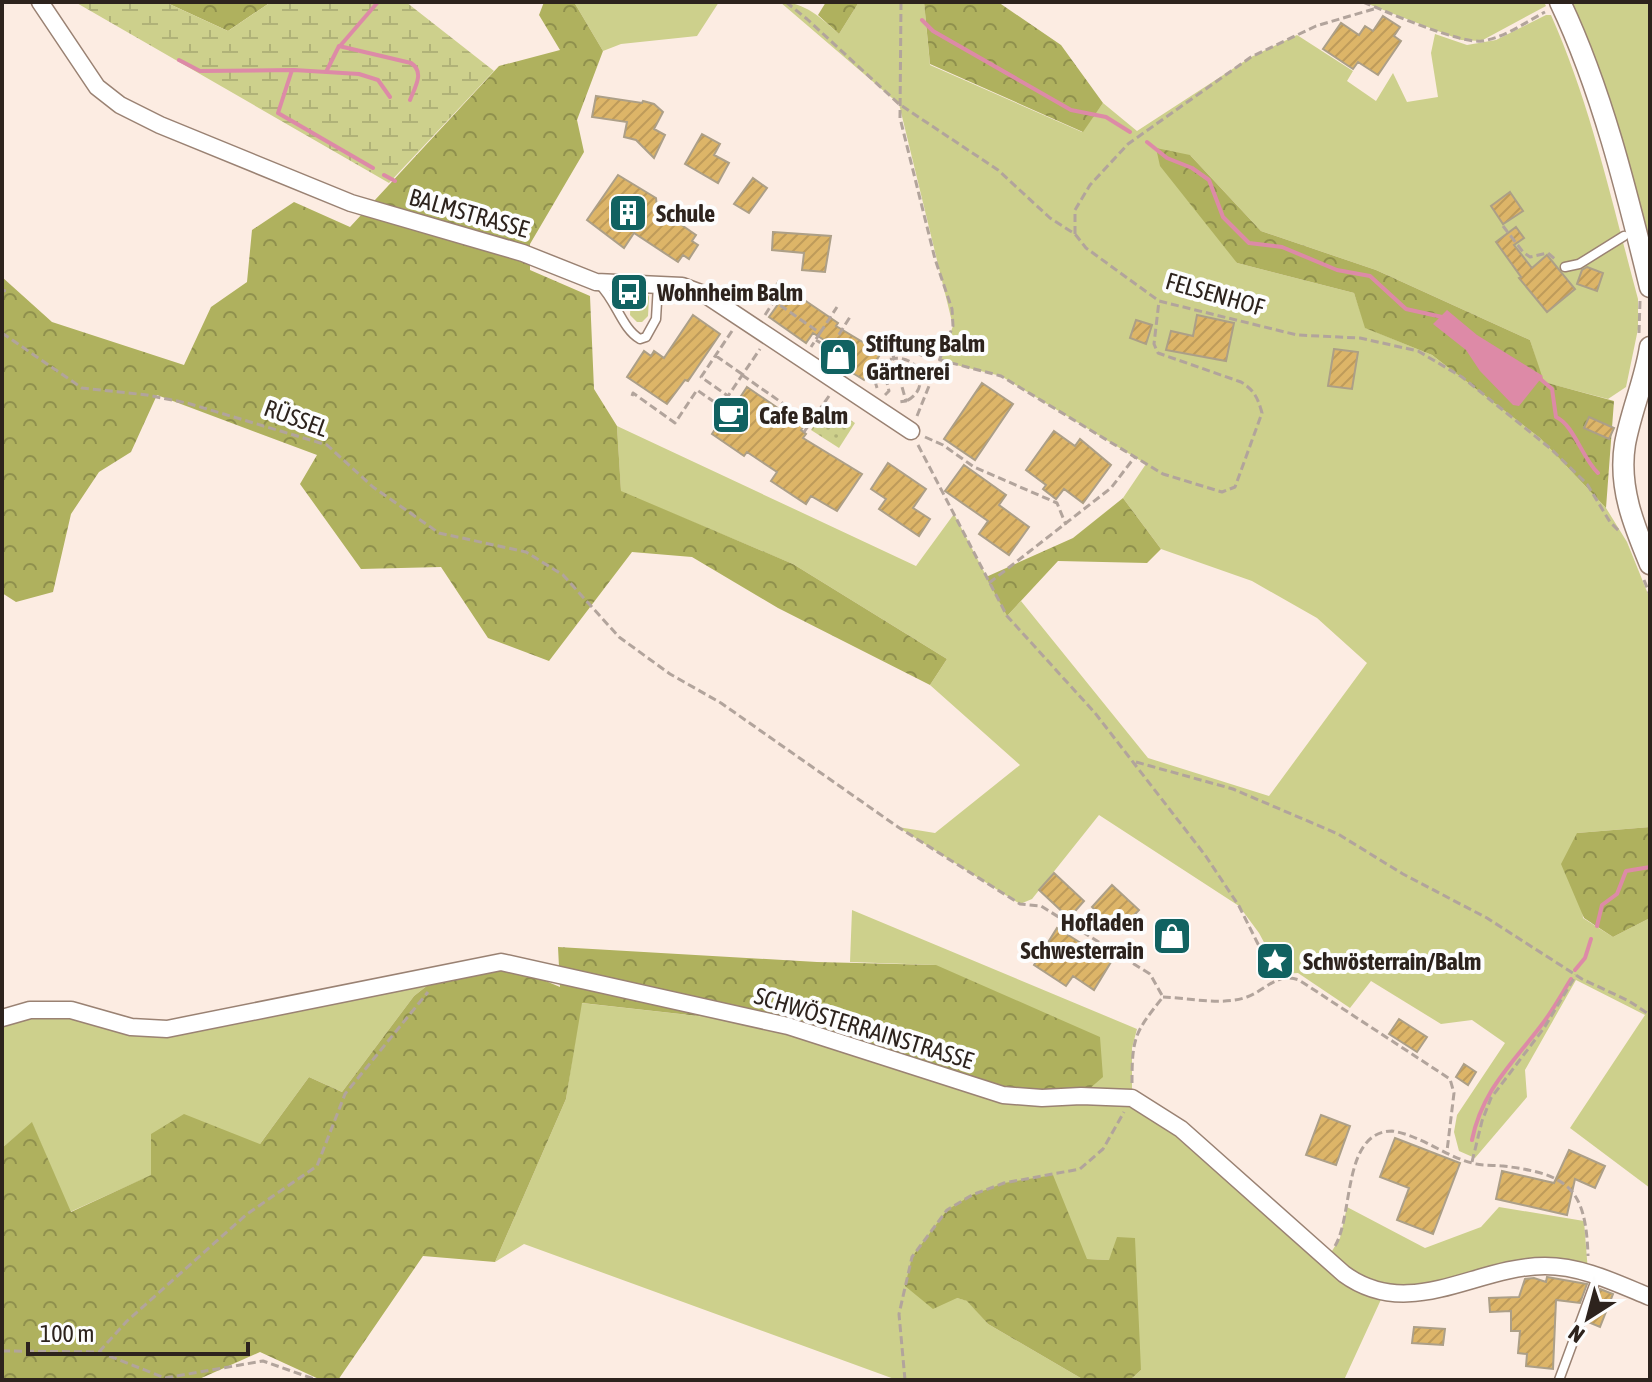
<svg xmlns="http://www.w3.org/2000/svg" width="1652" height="1382" viewBox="0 0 1652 1382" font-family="'Asap Condensed',sans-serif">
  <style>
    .grass { fill: #cdd08c }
    .forest { fill: url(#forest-crowns) }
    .wetland { fill: url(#wetland-marsh) }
    .park { fill: url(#park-dots) }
    .water { fill: #dd8aa7 }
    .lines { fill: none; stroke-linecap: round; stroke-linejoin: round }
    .stream { stroke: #dd8aa7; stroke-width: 4 }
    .building { fill: url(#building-hatch); stroke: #ac9f87; stroke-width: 2 }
    .service-casing { stroke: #9a8273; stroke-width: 11 }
    .minor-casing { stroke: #9a8273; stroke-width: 19 }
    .tertiary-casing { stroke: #9a8273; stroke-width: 23 }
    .path { stroke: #b2a49c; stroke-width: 3; stroke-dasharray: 8 4; stroke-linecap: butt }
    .service { stroke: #fff; stroke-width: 8 }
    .minor { stroke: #fff; stroke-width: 16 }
    .tertiary { stroke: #fff; stroke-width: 20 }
    .labels { text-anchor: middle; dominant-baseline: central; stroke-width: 8; stroke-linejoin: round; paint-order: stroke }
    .street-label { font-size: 24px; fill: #2d231d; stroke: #fdfdfd }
    .poi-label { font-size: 24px; font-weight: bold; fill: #2d231d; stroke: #fdfdfd; text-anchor: start }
  </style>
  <defs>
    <pattern id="forest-crowns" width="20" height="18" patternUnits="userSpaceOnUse" patternTransform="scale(2)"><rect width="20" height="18" fill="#afb15e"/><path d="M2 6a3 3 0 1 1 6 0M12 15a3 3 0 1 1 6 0" fill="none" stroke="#8f904d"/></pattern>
    <pattern id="wetland-marsh" width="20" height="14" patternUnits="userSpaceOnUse" patternTransform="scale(2)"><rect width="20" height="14" fill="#cdd08c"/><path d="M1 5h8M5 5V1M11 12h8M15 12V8" fill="none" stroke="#b0b278"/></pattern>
    <pattern id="park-dots" width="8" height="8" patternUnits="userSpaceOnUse" patternTransform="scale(2)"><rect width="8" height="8" fill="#cdd08c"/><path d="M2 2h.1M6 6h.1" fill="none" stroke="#b0b278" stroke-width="1.8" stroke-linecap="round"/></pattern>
    <pattern id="building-hatch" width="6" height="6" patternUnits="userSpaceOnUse" patternTransform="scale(2)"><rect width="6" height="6" fill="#ddb568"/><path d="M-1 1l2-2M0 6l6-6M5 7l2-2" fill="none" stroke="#be9b5a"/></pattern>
  </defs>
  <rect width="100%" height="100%" fill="#fcece2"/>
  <path class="grass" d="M574 2H719L697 36 621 44 603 51Z
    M780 2C805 2 821 18 839 34L859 2H924L930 65 1082 132 1103 103 1137 131 1251 57 1297 35 1353 71 1347 81 1376 101 1393 73 1407 102 1438 97 1431 53 1435 34 1467 45 1496 40 1546 15H1551C1591 105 1612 203 1638 299V329L1626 387 1608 399 1543 382 1530 340 1376 270 1261 231 1190 155 1237 263 1354 293 1366 328 1432 355 1540 438 1606 508 1627 542 1650 599V827L1577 833 1583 918 1613 937 1650 918V1188L1570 1128 1645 1015 1576 980 1525 1070 1527 1097 1475 1158 1459 1151 1454 1132 1457 1115 1505 1043 1472 1020 1441 1024 1371 981 1350 1008 1298 973 1281 974 1259 933 1239 906 1099 815 1032 899 1020 904 898 827 935 833 1020 765 930 685 947 659 793 564 621 492 617 426 916 566 954 514 1007 616 1021 601 1148 758 1269 796 1367 663 1317 618 1252 581 1161 549 1123 498 1146 464 1001 376 940 361 953 326 899 104Z
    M1363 2H1544L1546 6 1481 41 1461 40Z
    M1567 2H1650V264Z
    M634 291 647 292 649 297 648 316 642 322H637L630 315 631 295Z
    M852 910 1137 1029 1132 1048V1098L1327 1259 1340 1238 1347 1207 1425 1248 1481 1227 1499 1207 1584 1221 1588 1272 1568 1268 1384 1293 1344 1380H1130L1141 1370 1109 1260 1086 1259 957 1298 968 1301 988 1324 1084 1380H897L524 1244 495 1262 566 1099 581 1003 788 1026 936 965 850 962Z
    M442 974 414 996 342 1092 309 1077 260 1144 151 1135 152 1175 70 1212 32 1123 2 1148V1018L30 1010 131 1027Z"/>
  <path class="forest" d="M165 2H271L228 31Z
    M544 2H574L603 51 577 120 584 152 530 244V270L590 296 594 389 617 426 621 491 793 564 947 659 930 685 778 608 692 557 632 552 549 661 488 638 441 567 361 569 300 484 317 455 157 395 131 452 99 472 71 514 53 592 16 602 2 593V277L52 322 184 365 211 307 247 282 252 230 294 202 350 227 499 66 560 50 539 15Z
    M826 2H859L839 34 818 15Z
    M924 2H998L1061 45 1103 103 1083 132 930 64Z
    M1156 148 1190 155 1261 231 1376 270 1530 340 1544 382 1614 401 1606 508 1540 438 1432 355 1365 328 1354 293 1237 263 1160 166Z
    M1123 498 1161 549 1147 563 1058 561 1007 616 986 577 1073 538Z
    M1650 827V918L1613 937 1584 918 1561 864 1577 833Z
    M558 947 817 962 936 965 1100 1037 1103 1077 1081 1096 1042 1098 788 1026 582 1003 566 1099 495 1262 423 1256 338 1380H321L260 1352 197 1380H2V1148L32 1122 71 1212 151 1175V1134L184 1114 260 1144 309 1077 342 1092 414 996 442 974 501 962 560 987Z
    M1053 1175 1087 1259 1109 1260 1117 1237 1135 1238 1141 1370 1130 1380H1084L988 1324 967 1301 957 1298 933 1309 905 1286 912 1257 947 1210 972 1195 1004 1183Z"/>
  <path class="wetland" d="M75 2H165L228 31 271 2H406L494 71 389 183Z"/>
  <path class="park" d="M828 405 855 423 839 448 811 430Z"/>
  <path class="water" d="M1447 310 1477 335 1543 376 1519 406 1513 405 1480 371 1466 350 1433 324Z"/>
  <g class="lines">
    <path class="stream" d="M922 20 933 31 1071 110 1106 117 1130 132
      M340 46 378 2
      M179 60 200 71 294 70 359 74 378 80 390 97
      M292 70 278 113 373 168
      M326 72 339 46 411 63C425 72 415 87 410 100
      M1147 142 1167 158 1192 168 1209 180 1223 217 1249 243 1282 247 1337 270 1370 276 1406 309 1442 317
      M384 175 395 181
      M1537 376 1552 389 1556 417C1574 425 1582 458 1598 473
      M1597 926 1602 905 1617 894 1626 871 1650 867
      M1575 970 1585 958 1591 939
      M1472 1140C1482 1091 1511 1065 1540 1027 1552 1012 1561 995 1571 979"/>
  </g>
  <path class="building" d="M1383 16 1400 27 1394 36 1401 41 1378 75 1358 62 1353 69 1323 49 1341 23 1359 35 1365 26 1373 31Z
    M596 96 642 103 643 101 654 104 663 112 654 129 665 135 654 158 636 140 624 137 627 122 592 117Z
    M702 134 720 144 714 155 729 163 718 183 685 164Z
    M618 175 656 198 657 208 696 235 692 241 698 245 689 259 683 255 678 262 634 233 624 248 587 220Z
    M753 178 767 188 749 213 734 204Z
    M1510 192 1523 211 1503 224 1491 206Z
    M1516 227 1524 238 1514 245 1532 268 1547 255 1575 289 1547 312 1519 278 1521 277 1496 242Z
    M773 232 831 236 825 272 802 270 804 253 772 250Z
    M1587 267 1603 273 1597 291 1577 284 1582 270Z
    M778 282 838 323 836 326 881 353 864 380 828 358 835 347 813 333 806 343 769 317 781 300 771 294Z
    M693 315 720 334 688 381 685 380 667 404 627 377 644 351 651 356 654 351 664 358Z
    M1197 315 1234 323 1226 361 1166 350 1171 331 1193 336Z
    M1136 320 1152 325 1146 344 1130 338Z
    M1334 349 1358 352 1352 389 1328 386Z
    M982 383 1013 404 975 460 944 439Z
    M747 387 804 426 801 430 806 434 803 438 862 474 837 511 811 496 806 504 771 481 777 472 747 452 744 456 712 434 734 400 737 402Z
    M1589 417 1614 428 1609 439 1584 428Z
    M1054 431 1075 446 1080 439 1111 465 1083 503 1064 489 1056 499 1043 489 1046 485 1026 470Z
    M888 463 926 489 913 508 930 519 919 536 879 509 886 499 871 489Z
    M964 465 1006 495 999 505 1029 527 1009 555 979 534 988 521 945 491Z
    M1054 873 1084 901 1069 918 1039 890Z
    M1112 885 1139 910 1118 932 1092 907Z
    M1057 928 1111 962 1094 990 1073 976 1066 986 1034 965Z
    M1399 1019 1427 1037 1417 1052 1389 1034Z
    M1464 1064 1476 1072 1468 1085 1456 1077Z
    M1321 1115 1350 1126 1336 1165 1306 1155Z
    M1395 1138 1460 1163 1433 1234 1397 1220 1409 1188 1380 1177Z
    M1569 1150 1605 1166 1595 1188 1575 1179 1567 1215 1496 1199 1502 1171 1554 1183Z
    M1547 1277 1587 1284 1580 1303 1556 1300 1553 1369 1526 1366 1527 1354 1518 1353 1520 1331H1511V1311L1490 1312 1489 1298 1519 1297 1525 1279 1534 1278 1546 1282Z
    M1600 1289 1613 1294 1600 1327 1588 1322Z
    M1414 1327 1445 1329 1443 1345 1412 1343Z"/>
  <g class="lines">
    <g class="service-casing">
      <path id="service" d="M1565 267 1579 264 1624 236
        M599 284C616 300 622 329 640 339L646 337 656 319 658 285
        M1559 1380 1597 1277"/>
    </g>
    <g class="minor-casing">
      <path id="minor" d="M40 2 97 87 120 105 160 125 351 203 523 253 596 282 682 286 706 295 911 431
        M2 1018 30 1010H71L131 1027 167 1029 501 962 788 1026 1003 1095 1042 1098 1081 1096 1132 1098 1181 1129 1344 1274C1410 1322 1475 1266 1545 1266 1582 1266 1616 1283 1650 1297"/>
    </g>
    <g class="tertiary-casing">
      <path id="tertiary" d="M1560 2C1602 90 1627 193 1650 287
        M1650 347C1645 380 1631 411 1625 444 1618 487 1634 526 1650 564"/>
    </g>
    <path class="path" d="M786 2 807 19 899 104 998 170 1050 218 1075 234 1086 248 1159 301 1297 335 1360 338 1418 351 1462 377 1551 449 1587 484 1610 522 1619 531
      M901 2 900 118 935 259 952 309 953 326 917 416
      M1363 2C1387 12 1460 44 1482 41 1504 38 1526 22 1545 12
      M1503 226 1523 252 1530 257 1548 253 1556 260
      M1075 234V210L1090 185 1128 144 1251 57 1316 26 1377 8
      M760 287 776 298 774 301
      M2 290 6 291
      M765 315 774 301 820 333 811 347
      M732 331 701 377 728 396 760 349
      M2 333 82 388 147 395 187 403 327 445 373 487 439 533 526 552 563 575 619 637 670 674 721 703 898 827 1020 904 1041 906 1150 974 1163 997
      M820 333 837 307
      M872 333 910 352 1001 376 1163 474 1222 492 1235 487 1262 413C1258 398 1254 390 1241 382L1158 353 1154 344 1159 301
      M1639 333 1640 301
      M816 340 830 349
      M889 341 906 401 898 402
      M826 355 850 317
      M716 356 742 374
      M742 375 811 423
      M877 388C864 351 923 348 920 382 920 391 913 398 906 401
      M885 395 889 391 885 374 895 367
      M632 396 633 393 675 423 697 390 720 406
      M804 432 829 396
      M925 437 943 445 974 467 1057 503 1066 525
      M918 445 1007 616 1095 713 1205 855 1239 906 1258 944 1280 978
      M1644 580 1650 595
      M989 583 1111 488 1134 458
      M1136 762 1233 789 1338 834 1403 874 1487 918 1582 979 1629 1001 1650 1015
      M1163 997C1189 998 1222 1006 1247 997 1266 990 1277 972 1299 980L1450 1079 1454 1093 1447 1151
      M1132 1083C1132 1037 1135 1032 1163 997
      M1472 1162 1482 1121 1491 1098 1544 1028 1576 975
      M1335 1246C1354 1214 1342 1132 1392 1131 1420 1135 1445 1156 1472 1163 1482 1166 1493 1165 1503 1166 1569 1174 1586 1189 1588 1256
      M2 1351 99 1352 165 1378 263 1361 317 1380
      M99 1352 127 1321 247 1214 317 1166 345 1094 428 992
      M905 1380 899 1314 912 1257 947 1210 972 1195 1004 1183 1080 1169 1103 1149 1124 1112"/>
    <use href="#service" class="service"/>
    <use href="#minor" class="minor"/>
    <use href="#tertiary" class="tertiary"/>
  </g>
  <defs>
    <g id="building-square" transform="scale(2)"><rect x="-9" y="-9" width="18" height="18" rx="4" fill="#116261" stroke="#fdfdfd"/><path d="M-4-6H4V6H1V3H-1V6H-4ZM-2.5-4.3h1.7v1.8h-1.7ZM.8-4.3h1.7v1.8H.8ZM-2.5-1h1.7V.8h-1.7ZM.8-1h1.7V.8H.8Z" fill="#fff"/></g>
    <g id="bus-square" transform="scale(2)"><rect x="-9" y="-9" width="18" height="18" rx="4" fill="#116261" stroke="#fdfdfd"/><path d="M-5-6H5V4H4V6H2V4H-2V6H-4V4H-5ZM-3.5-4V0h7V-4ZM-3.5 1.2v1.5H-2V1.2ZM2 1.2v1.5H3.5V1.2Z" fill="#fff"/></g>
    <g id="shop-square" transform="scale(2)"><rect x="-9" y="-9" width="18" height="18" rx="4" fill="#116261" stroke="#fdfdfd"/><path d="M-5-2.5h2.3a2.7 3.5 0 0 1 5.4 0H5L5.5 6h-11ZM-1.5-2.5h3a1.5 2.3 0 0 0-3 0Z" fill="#fff"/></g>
    <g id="cafe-square" transform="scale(2)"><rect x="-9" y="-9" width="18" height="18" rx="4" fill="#116261" stroke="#fdfdfd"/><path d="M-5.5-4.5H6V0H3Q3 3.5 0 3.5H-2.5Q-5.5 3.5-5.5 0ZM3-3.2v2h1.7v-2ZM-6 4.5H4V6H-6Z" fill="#fff"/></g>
    <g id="sight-square" transform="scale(2)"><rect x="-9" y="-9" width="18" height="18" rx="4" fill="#116261" stroke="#fdfdfd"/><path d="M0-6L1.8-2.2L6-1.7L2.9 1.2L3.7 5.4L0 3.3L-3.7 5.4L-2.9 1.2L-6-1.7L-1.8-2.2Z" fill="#fff"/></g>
  </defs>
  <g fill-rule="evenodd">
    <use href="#building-square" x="628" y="213"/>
    <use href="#bus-square" x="629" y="292"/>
    <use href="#shop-square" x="838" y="357"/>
    <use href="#cafe-square" x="731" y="415"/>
    <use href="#shop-square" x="1172" y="936"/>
    <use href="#sight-square" x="1275" y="961"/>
  </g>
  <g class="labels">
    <g class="street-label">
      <text transform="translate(469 213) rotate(16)">BALMSTRASSE</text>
      <text transform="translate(1215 294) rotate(16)">FELSENHOF</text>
      <text transform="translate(296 418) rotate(20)">RÜSSEL</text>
      <text transform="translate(864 1028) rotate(17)">SCHWÖSTERRAINSTRASSE</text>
    </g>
    <g class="poi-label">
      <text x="656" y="213">Schule</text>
      <text x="657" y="292">Wohnheim Balm</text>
      <text x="866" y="343">Stiftung Balm<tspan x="866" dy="28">Gärtnerei</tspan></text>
      <text x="759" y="415">Cafe Balm</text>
      <text x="1144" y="922" text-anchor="end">Hofladen<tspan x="1144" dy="28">Schwesterrain</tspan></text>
      <text x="1303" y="961">Schwösterrain/Balm</text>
    </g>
  </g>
  <rect width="1652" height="1382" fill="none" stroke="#2d231d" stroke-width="8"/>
  <g transform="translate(1588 1318) rotate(216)" stroke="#fdfdfd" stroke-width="6" paint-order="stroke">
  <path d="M0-6L14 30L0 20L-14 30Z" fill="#2d231d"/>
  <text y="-12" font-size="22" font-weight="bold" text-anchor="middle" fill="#2d231d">N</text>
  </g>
  <path d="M28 1342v12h220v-12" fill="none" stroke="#2d231d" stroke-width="4"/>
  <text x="40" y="1342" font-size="24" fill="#2d231d" stroke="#fdfdfd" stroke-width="6" paint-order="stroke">100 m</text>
</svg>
